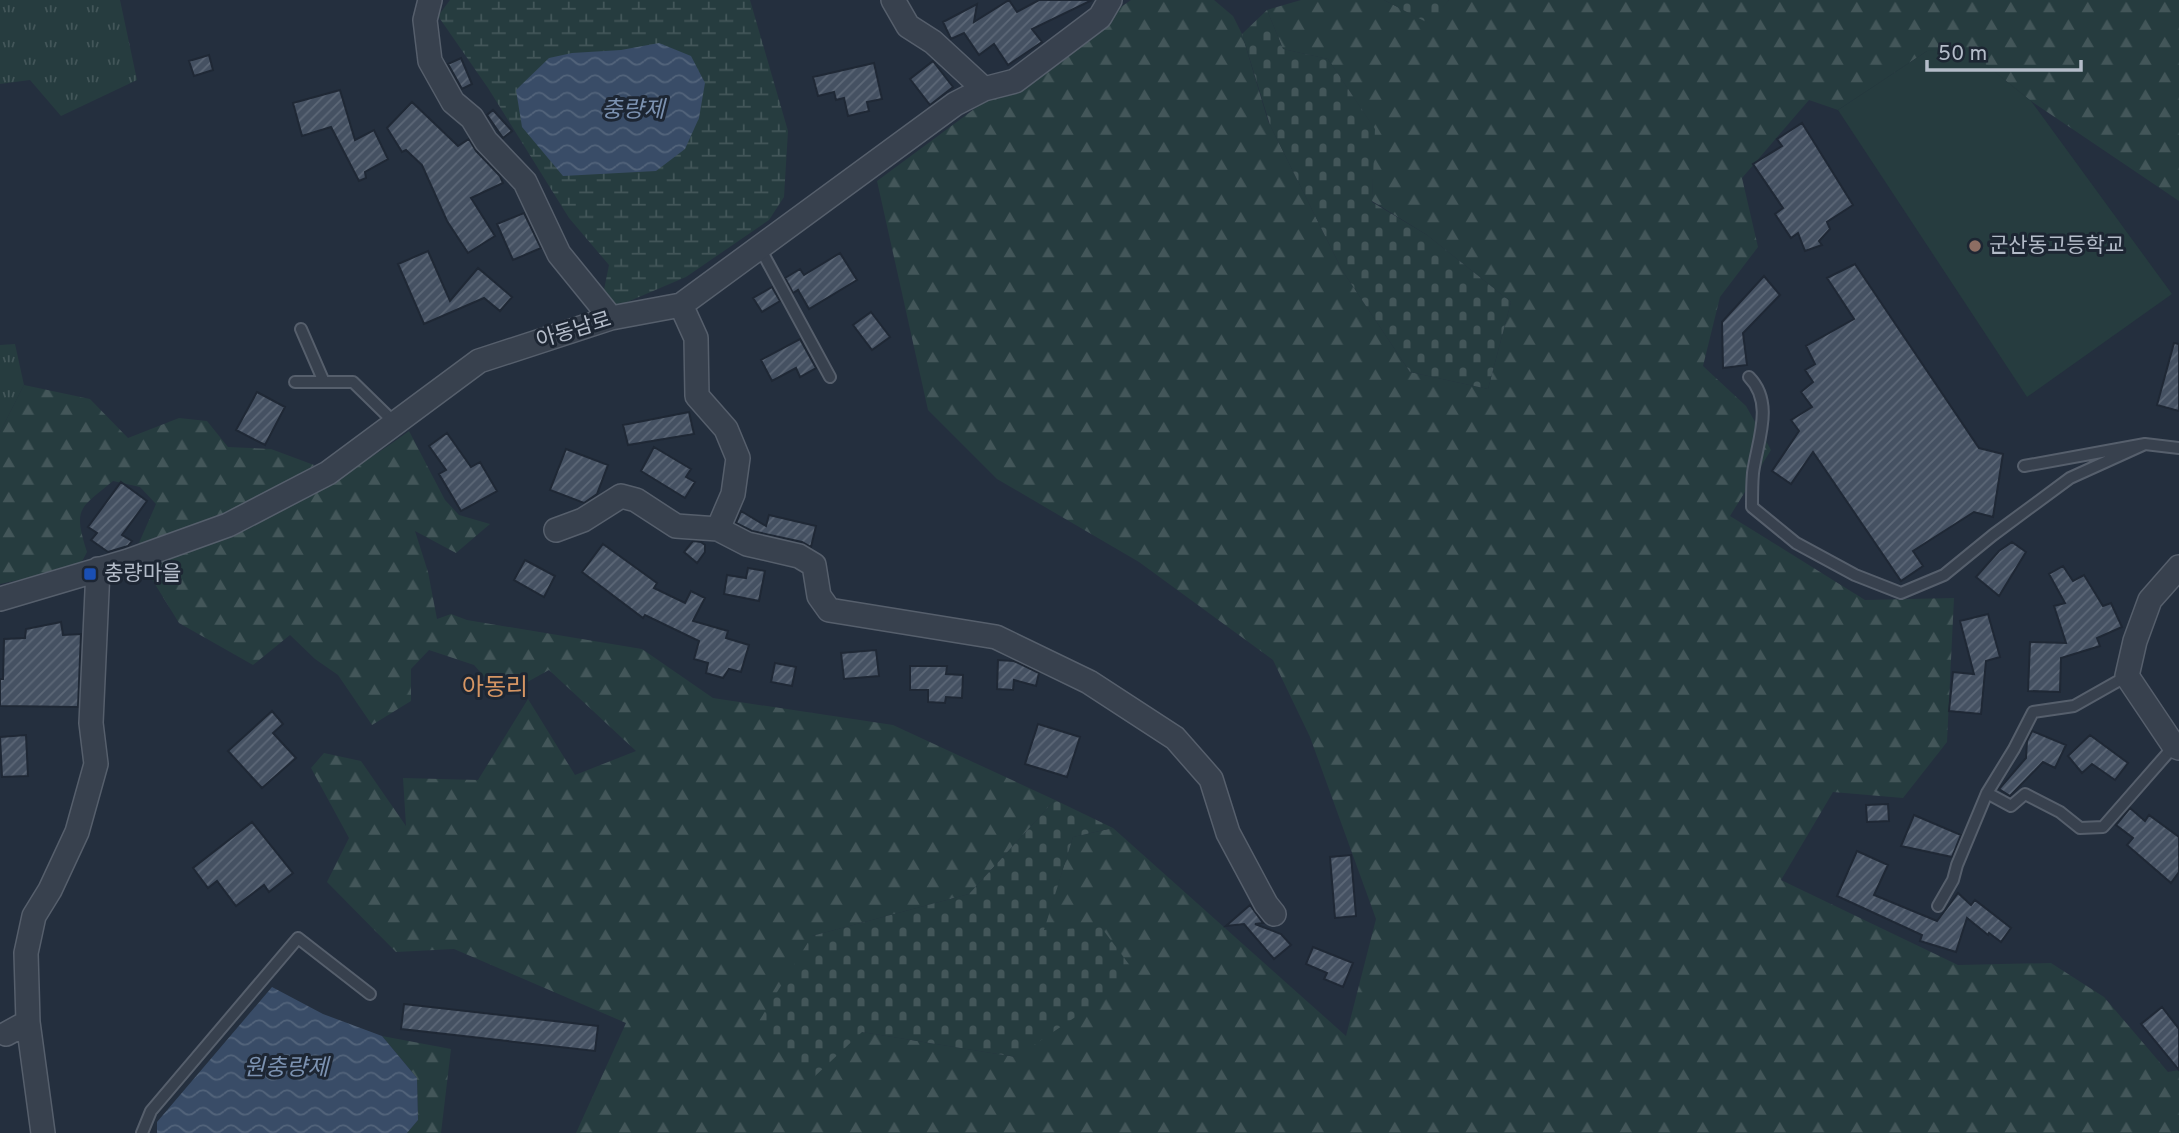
<svg xmlns="http://www.w3.org/2000/svg" width="2179" height="1133" viewBox="0 0 2179 1133" font-family="Overpass,'Noto Sans KR',sans-serif">
  <style>
    .grass { fill: url(#grass-tufts) }
    .forest { fill: url(#forest-firs) }
    .wetland { fill: url(#wetland-marsh) }
    .cemetery { fill: url(#cemetery-stones) }
    .green { fill: #263c3f }
    .water { fill: url(#water-waves) }
    .building { fill: url(#building-hatch); stroke: #1f2835; stroke-width: 2 }
    .lines { fill: none; stroke-linecap: round; stroke-linejoin: round }
    .lane-casing { stroke: #565f6c; stroke-width: 14 }
    .street-casing { stroke: #565f6c; stroke-width: 26 }
    .lane { stroke: #38414e; stroke-width: 10 }
    .street { stroke: #38414e; stroke-width: 23 }
    .education-dot { fill: #8d6e63; stroke: #1d2633; stroke-width: 2.5 }
    .transit-dot { fill: #1a4fb4; stroke: #1d2633; stroke-width: 2.5 }
    .labels { text-anchor: middle; dominant-baseline: central; stroke-width: 6; stroke-linejoin: round; paint-order: stroke }
    .poi-label { font-size: 21px; fill: #b4bcc9; stroke: #1d2633; text-anchor: start }
    .street-label { font-size: 21px; fill: #b4bcc9; stroke: #1d2633 }
    .water-label { font-size: 23px; font-style: italic; fill: #7c92b1; stroke: #1d2633 }
    .quarter-label { font-size: 24px; fill: #d59563; stroke: #1d2633 }
  </style>
  <defs>
    <pattern id="grass-tufts" width="24" height="20" patternUnits="userSpaceOnUse" patternTransform="scale(1.75)"><rect width="24" height="20" fill="#263c3f"/><path d="M3 7l-1-3M5 7V3M7 7l1-3M15 17l-1-3M17 17v-4M19 17l1-3" fill="none" stroke="#435659"/></pattern>
    <pattern id="forest-firs" width="22" height="20" patternUnits="userSpaceOnUse" patternTransform="scale(1.75)"><rect width="22" height="20" fill="#263c3f"/><path d="M5 1l3.5 6h-7zM16 11l3.5 6h-7z" fill="#435659"/></pattern>
    <pattern id="wetland-marsh" width="20" height="14" patternUnits="userSpaceOnUse" patternTransform="scale(1.75)"><rect width="20" height="14" fill="#263c3f"/><path d="M1 5h8M5 5V1M11 12h8M15 12V8" fill="none" stroke="#435659"/></pattern>
    <pattern id="cemetery-stones" width="16" height="16" patternUnits="userSpaceOnUse" patternTransform="scale(1.75)"><rect width="16" height="16" fill="#263c3f"/><path d="M2 7V4a2 2 0 0 1 4 0v3zM10 15v-3a2 2 0 0 1 4 0v3z" fill="#435659"/></pattern>
    <pattern id="water-waves" width="16" height="10" patternUnits="userSpaceOnUse" patternTransform="scale(1.75)"><rect width="16" height="10" fill="#394c67"/><path d="M0 5q4-4 8 0t8 0" fill="none" stroke="#53647b"/></pattern>
    <pattern id="building-hatch" width="6" height="6" patternUnits="userSpaceOnUse" patternTransform="scale(1.75)"><rect width="6" height="6" fill="#455162"/><path d="M-1 1l2-2M0 6l6-6M5 7l2-2" fill="none" stroke="#5d6877"/></pattern>
  </defs>
  <rect width="100%" height="100%" fill="#242f3e"/>
  <path class="grass" d="M0 0H120L137 80 61 116 30 80 0 84Z
    M15 344 24 385 0 432V345Z"/>
  <path class="forest" d="M1131 0H1214L1233 16 1242 34 1268 121 1342 270 1410 372 1488 389 1511 302 1427 235 1372 201 1374 128 1328 59 1283 49 1267 10 1301 0H1384L1429 23 1449 0H2179V201L2031 101 1972 54 1927 51 1838 110 1809 100 1742 178 1758 247 1720 297 1703 366 1746 406 1771 450 1730 516 1865 600 1954 598 1947 742 1903 798 1833 792 1781 880 1958 965 2051 963 2104 997 2168 1072 2179 1070V1133H576L626 1023 454 949 396 952 327 882 349 838 311 768 324 753 361 761 406 826 403 778 478 780 528 699 575 775 636 751 549 670 502 696 474 665 429 650 411 669V701L372 725 338 675 315 659 290 635 253 665 179 623 145 568C240 532 328 490 409 431L445 500 459 515 490 524 456 553 415 531 428 572 437 619 451 614 467 620 642 649 713 698 893 725 1055 800 969 894 812 936 862 1032 1016 1057 1043 931 1073 837 1113 828 1346 1036 1376 919 1310 737 1273 660 1139 562 997 479 928 410 877 181 981 104Z
    M24 385 90 399 128 438 179 418 207 421 228 447 271 449 314 465 293 486 135 552 156 504 140 487 113 481C79 509 73 508 87 552L79 567 0 584V432Z
    M382 1036 451 1049 441 1133H407L418 1120 417 1078Z"/>
  <path class="wetland" d="M450 0H750L788 131 784 197 769 220 686 277 599 314 609 265 569 218 488 88 438 16Z"/>
  <path class="cemetery" d="M1384 0H1449L1430 24Z
    M1267 10 1283 49 1328 59 1375 129 1372 202 1427 235 1511 302 1488 389 1410 372 1342 270 1270 125 1242 34Z
    M1055 800 1113 828 1073 837 1044 930 1101 927 1134 971 1111 993 1016 1057 862 1032 814 1077 756 1026 812 936 969 894Z"/>
  <path class="green" d="M1964 47 2031 101 2172 294 2027 397 1838 110 1927 51Z"/>
  <path class="water" d="M659 43 691 56 705 83 699 118 685 149 656 171 563 176 522 127 516 90 549 58 572 53 621 50Z
    M272 987 323 1014 382 1036 417 1078 418 1120 407 1133H157V1122Z"/>
  <path class="building" d="M1009 0 1017 12 1039 0H1092L1032 29 1042 42 1008 65 994 44 979 55 964 33 951 39 943 22 977 4 974 22Z
    M209 55 213 70 194 76 189 61Z
    M461 58 472 84 462 89 448 64Z
    M933 61 953 87 930 105 910 79Z
    M874 63 882 99 867 102 869 111 848 116 844 98 836 100 834 92 818 96 813 77Z
    M340 90 355 140 374 130 388 159 365 172 366 178 359 181 331 127 302 136 293 103Z
    M412 102 458 146 469 139 476 151 500 176 503 183 471 198 495 236 468 253 447 221 422 165 406 150 402 152 387 128Z
    M493 110 512 131 503 138 487 115Z
    M1802 123 1853 205 1827 222 1830 229 1819 241 1822 245 1805 251 1798 233 1791 238 1775 214 1783 208 1753 164 1782 146 1777 139Z
    M524 213 541 248 513 260 497 224Z
    M428 251 450 301 478 268 512 297 500 311 484 298 424 324 398 264Z
    M840 253 857 280 809 309 798 290 793 293 785 278 800 269 804 275Z
    M1855 264 1979 448 2003 454 1993 517 1974 512 1913 551 1923 566 1901 581 1813 452 1791 484 1772 471 1799 431 1791 420 1812 407 1801 392 1813 382 1805 370 1815 364 1806 346 1854 319 1827 278Z
    M1764 276 1780 295 1743 333 1747 365 1723 368 1722 322Z
    M772 287 780 301 762 312 753 298Z
    M871 312 890 337 872 350 853 325Z
    M800 339 816 368 800 377 796 368 772 381 761 360Z
    M2174 343 2179 344V411L2157 405Z
    M257 392 285 407 265 445 236 430Z
    M689 412 694 434 628 445 623 425Z
    M447 433 471 467 480 462 497 491 461 511 439 474 446 470 429 446Z
    M654 447 691 469 686 477 695 482 685 498 641 471Z
    M566 449 608 465 597 494 584 503 550 490Z
    M121 482 147 501 122 535 132 541 128 546 108 552 91 540 97 533 88 527Z
    M741 511 766 526 769 515 816 526 811 547 802 542 752 531 736 523Z
    M693 541 701 542 705 545V552L697 563 684 552Z
    M2012 542 2026 552 1999 596 1976 577 1999 551Z
    M603 544 657 583 654 588 685 603 691 591 705 598 693 621 728 631 726 638 749 645 741 672 729 669 723 678 706 673 708 663 694 659 699 641 645 615 643 618 582 572Z
    M525 560 555 576 544 597 514 580Z
    M2063 566 2073 581 2084 575 2103 606 2111 603 2122 627 2097 638 2100 646 2061 658 2060 692 2028 691 2030 642 2066 643 2054 606 2065 603 2049 574Z
    M748 568 765 571 759 601 724 594 727 575 746 578Z
    M1988 614 2000 657 1986 661 1981 714 1949 711 1953 672 1974 674 1960 621Z
    M61 622 63 635 81 634 78 707 0 706V679H3L4 639 25 638 26 629Z
    M876 650 879 676 844 679 841 653Z
    M998 660 1014 661 1039 673 1036 686 1014 680 1013 690 997 689Z
    M775 663 796 667 792 686 771 682Z
    M910 666H947L946 674 963 675 962 698 946 697 945 703 928 702V690H910Z
    M272 711 283 724 273 733 296 758 262 788 228 751Z
    M1038 724 1080 737 1067 777 1025 764Z
    M2032 731 2066 745 2055 768 2043 762 2010 796 1999 789 2026 758 2027 741Z
    M26 735 28 776 2 777 0 737Z
    M2090 735 2128 763 2115 780 2092 764 2082 773 2068 756Z
    M1888 804 1889 821 1867 822 1866 805Z
    M2130 808 2145 821 2149 815 2179 837V872L2171 883 2127 845 2133 838 2116 825Z
    M1914 815 1961 835 1952 857 1901 846Z
    M252 822 293 873 269 892 264 885 236 906 217 881 208 888 193 868Z
    M1857 851 1888 865 1874 895 1937 921 1958 893 1971 905 1975 900 2011 928 2001 942 1989 933 1988 935 1967 918 1956 952 1920 941 1922 935 1837 896Z
    M1351 855 1356 916 1335 918 1330 857Z
    M1250 905 1263 923 1255 924 1281 934 1291 945 1274 959 1244 924 1226 926Z
    M1313 947 1353 963 1343 987 1324 979 1327 973 1306 964Z
    M404 1004 598 1026 595 1051 401 1029Z
    M2162 1007 2179 1029V1070L2141 1024Z"/>
  <g class="lines">
    <g class="lane-casing">
      <path id="lane" d="M760 248 830 377
        M301 329 324 382
        M1749 377C1775 403 1757 442 1753 473 1752 484 1752 496 1752 507L1796 543 1855 575 1901 593 1944 575 1993 535 2070 478 2145 444
        M295 382H353L396 424
        M2024 466 2145 444 2179 448
        M1987 793 2011 806 2025 794 2060 812 2080 828 2103 827 2174 746
        M1938 906 1953 880 1957 865 1987 793 2014 749 2033 712 2074 706 2127 676
        M142 1133 151 1111 298 938 370 994"/>
    </g>
    <g class="street-casing">
      <path id="street" d="M430 0 425 20 430 61 453 102 472 118 486 141 525 182 559 254 611 318
        M893 0 908 26 933 42 984 89
        M718 529 747 544 799 556 814 565 819 596 829 610 996 637 1089 682 1175 738 1211 779 1228 833 1266 904 1274 914
        M556 530 583 520 621 496 636 500 676 526 718 529 733 494 738 458 726 429 697 396 696 338 681 305
        M2179 567 2150 600 2135 641 2127 676 2174 746 2179 748
        M0 599 128 561 228 525 328 473 479 361 611 318 681 305 955 104 984 89 1015 81 1100 17 1110 0
        M28 1022 43 1133
        M6 1034 28 1022 26 953 34 916 50 890 77 832 96 764 91 723 98 569"/>
    </g>
    <use href="#lane" class="lane"/>
    <use href="#street" class="street"/>
  </g>
  <circle class="education-dot" cx="1975" cy="246" r="7"/>
  <rect class="transit-dot" x="83" y="567" width="14" height="14" rx="3.5"/>
  <g class="labels">
    <g class="poi-label">
      <text x="1989" y="246">군산동고등학교</text>
      <text x="104" y="574">충량마을</text>
    </g>
    <g class="street-label">
      <text transform="translate(574 331) rotate(-17)">아동남로</text>
    </g>
    <g class="water-label">
      <text x="633" y="111">충량제</text>
      <text x="286" y="1069">원충량제</text>
    </g>
    <g class="quarter-label">
      <text x="495" y="689">아동리</text>
    </g>
  </g>
  <path d="M1927 60v10h154v-10" fill="none" stroke="#b4bcc9" stroke-width="3.5"/>
  <text x="1938" y="60" font-size="21" fill="#b4bcc9" stroke="#1d2633" stroke-width="5" paint-order="stroke">50 m</text>
</svg>
